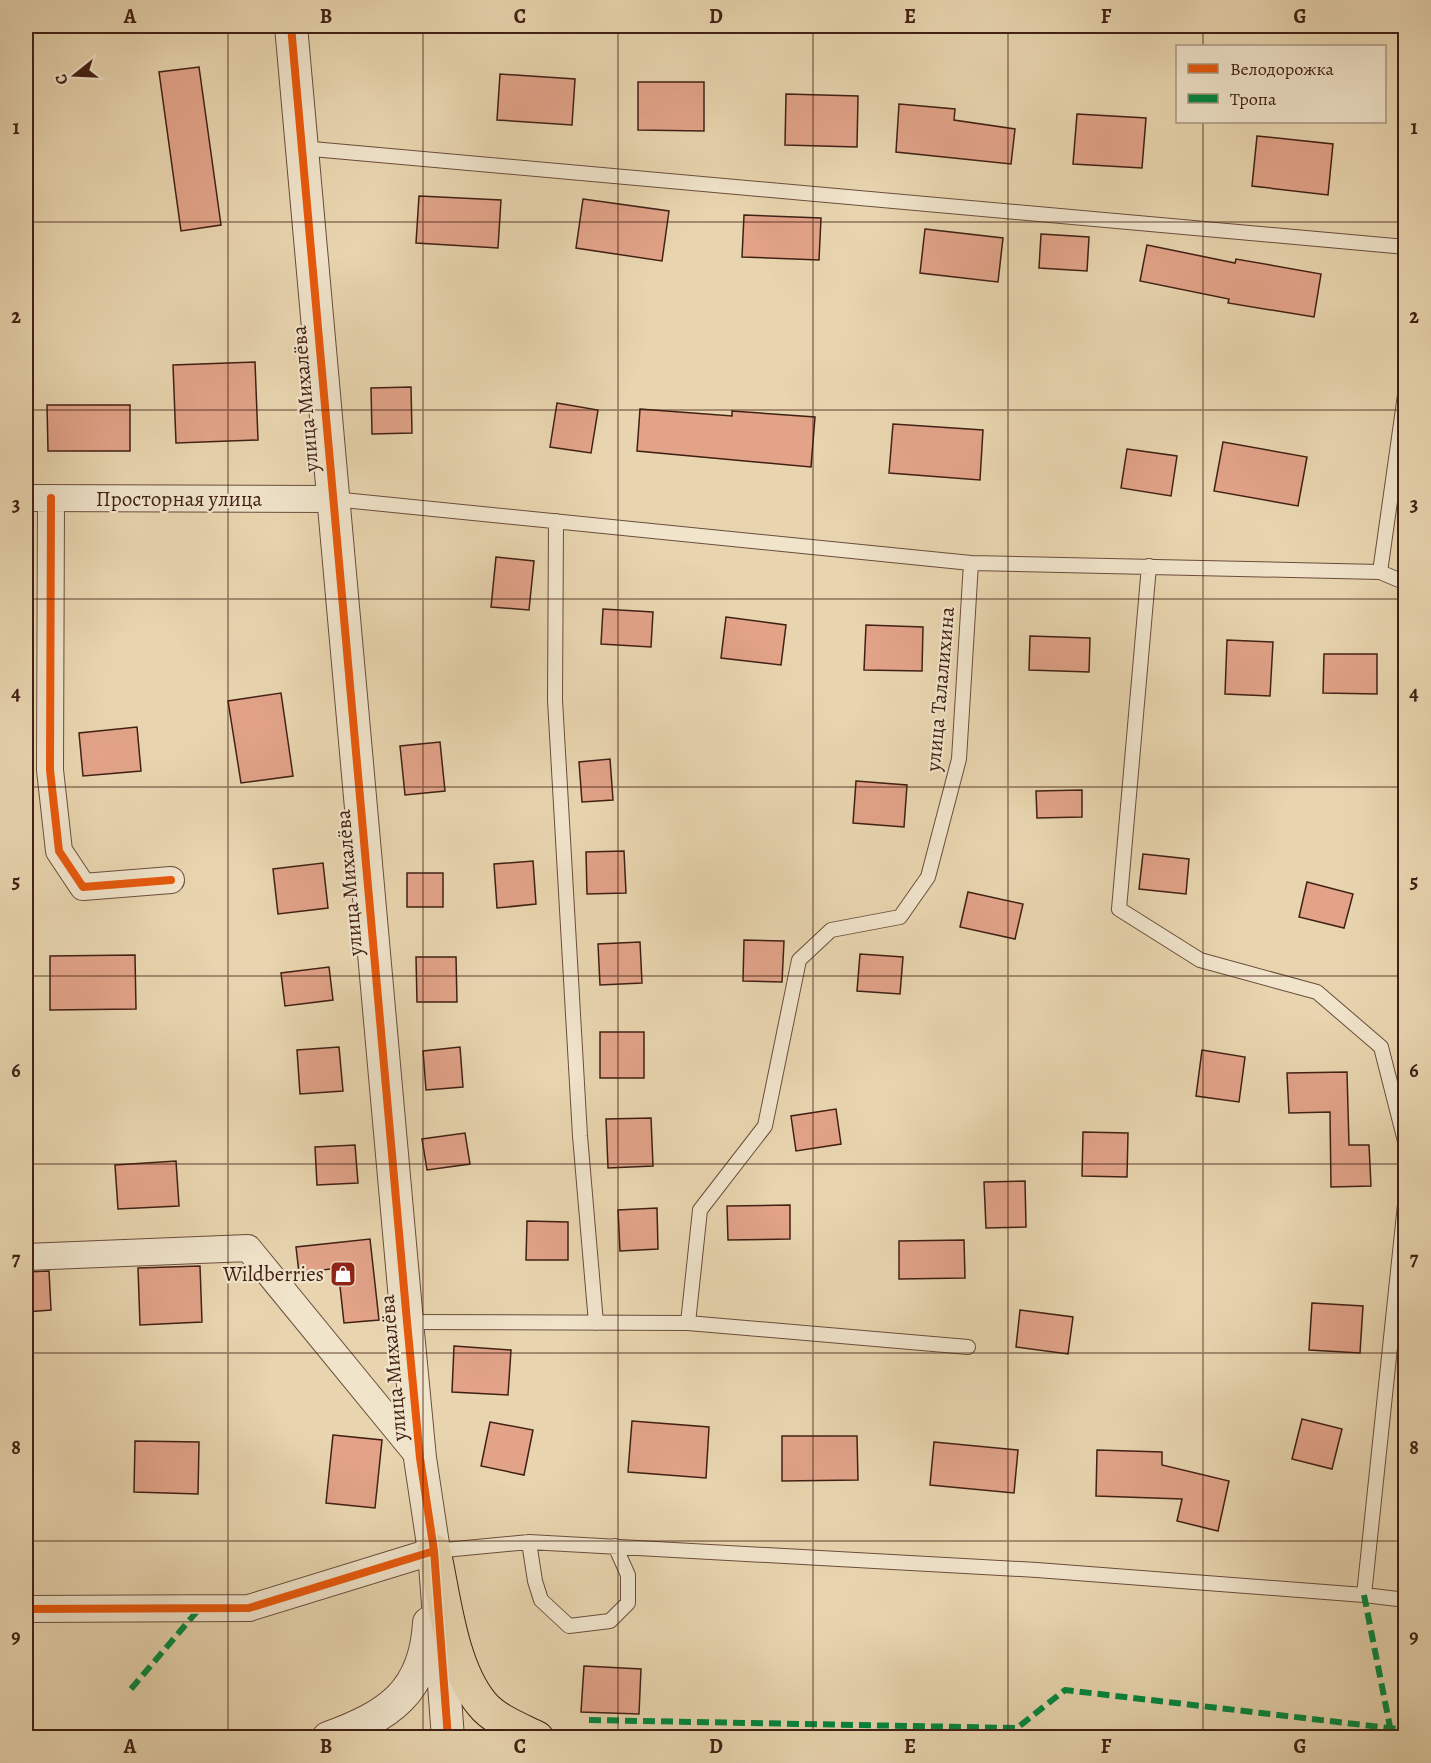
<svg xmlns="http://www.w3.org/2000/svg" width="1431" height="1763" viewBox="0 0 1431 1763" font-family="Alegreya,serif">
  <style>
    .building { fill: #e2a389; stroke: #412014; stroke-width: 1.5 }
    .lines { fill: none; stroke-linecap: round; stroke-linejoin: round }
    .service-casing { stroke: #6b4d3b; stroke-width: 16 }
    .minor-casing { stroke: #6b4d3b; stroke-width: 28 }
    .tertiary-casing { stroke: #6b4d3b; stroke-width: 34 }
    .trunk-casing { stroke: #412014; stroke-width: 35 }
    .service { stroke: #f0e4cb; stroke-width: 14 }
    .minor { stroke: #f0e4cb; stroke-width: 26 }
    .tertiary { stroke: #f0e4cb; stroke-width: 32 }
    .trunk { stroke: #e8d5af; stroke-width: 33 }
    .quiet { stroke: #00873e; stroke-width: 6; stroke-dasharray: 12 6; stroke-linecap: butt }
    .cycleway-casing { stroke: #f0e4cb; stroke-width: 11 }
    .cycleway { stroke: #e8590c; stroke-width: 8 }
    .grid { fill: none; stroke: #412014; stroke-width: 1.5; stroke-opacity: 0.55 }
    .labels { text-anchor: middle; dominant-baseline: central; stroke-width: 4.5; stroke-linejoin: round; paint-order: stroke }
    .street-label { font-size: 21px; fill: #412014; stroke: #f0e4cb }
    .poi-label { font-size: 21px; fill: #412014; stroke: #f0e4cb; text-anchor: end }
    .neatline { fill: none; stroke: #412014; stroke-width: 2 }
    .grid-label { font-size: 20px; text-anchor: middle; font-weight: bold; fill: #412014 }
  </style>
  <rect width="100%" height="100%" fill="#e8d5af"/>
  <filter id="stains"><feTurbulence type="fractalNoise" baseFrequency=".00333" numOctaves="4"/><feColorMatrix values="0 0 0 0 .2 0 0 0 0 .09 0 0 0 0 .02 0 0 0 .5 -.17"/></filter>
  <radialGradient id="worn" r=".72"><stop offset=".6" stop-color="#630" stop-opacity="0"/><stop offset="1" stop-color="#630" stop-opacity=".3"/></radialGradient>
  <path class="building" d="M199 67 221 225 181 231 159 72Z
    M500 74 575 79 572 125 497 120Z
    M638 82H704V131L638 130Z
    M786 94 858 96 857 147 785 145Z
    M899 104 955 109 954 120 1015 129 1011 164 896 152Z
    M1077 114 1146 118 1142 168 1073 164Z
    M1257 136 1333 144 1328 195 1252 186Z
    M419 196 501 200 498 248 416 243Z
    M583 199 669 211 662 261 576 248Z
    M744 215 821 218 819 260 742 257Z
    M925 229 1003 238 998 282 920 273Z
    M1041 234 1089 237 1087 271 1039 268Z
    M1147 245 1235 263 1236 259 1321 274 1314 317 1228 303 1229 299 1140 281Z
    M255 362 258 440 176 443 173 365Z
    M411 387 412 433 372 434 371 388Z
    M557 403 598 410 591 453 550 447Z
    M47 405H130V451H48Z
    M640 409 732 416V411L815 417 811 467 637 451Z
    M893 424 983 430 980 480 889 473Z
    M1223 442 1307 457 1298 506 1214 491Z
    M1127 449 1177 456 1171 496 1121 488Z
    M496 557 534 561 529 610 491 607Z
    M603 609 653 612 651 647 601 644Z
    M726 617 786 625 781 665 721 658Z
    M866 625 923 627 922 671 864 670Z
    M1030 636 1090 638 1089 672 1029 670Z
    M1227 640 1273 642 1270 696 1225 694Z
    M1324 654H1377V694L1323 693Z
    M281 693 293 776 241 783 228 701Z
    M137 727 141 771 83 776 79 733Z
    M440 742 445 791 405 795 400 746Z
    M610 759 613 800 582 802 579 762Z
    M856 781 907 785 904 827 853 823Z
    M1082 790V817L1037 818 1036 791Z
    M624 851 626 893 587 894 586 852Z
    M1143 854 1189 859 1186 894 1139 889Z
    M533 861 536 904 497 908 494 864Z
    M323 863 328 908 278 914 273 869Z
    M407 873H443V907H407Z
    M1307 882 1353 894 1344 928 1299 917Z
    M968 892 1023 904 1015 939 960 927Z
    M744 940 784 941 782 982 743 981Z
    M640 942 642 983 600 985 598 944Z
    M860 954 903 957 900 994 857 991Z
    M135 955 136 1009 50 1010V956Z
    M416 957H456L457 1002H417Z
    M329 967 333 1000 285 1006 281 973Z
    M600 1032H644V1078H600Z
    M339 1047 343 1091 300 1094 297 1050Z
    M460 1047 463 1087 426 1090 423 1051Z
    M1202 1050 1245 1057 1239 1102 1196 1096Z
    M1347 1072 1349 1145H1369L1371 1186 1331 1187 1330 1112 1289 1113 1287 1073Z
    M836 1109 841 1144 796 1151 791 1116Z
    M651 1118 653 1166 608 1168 606 1119Z
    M1083 1132 1128 1133 1127 1177 1082 1176Z
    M465 1133 470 1164 427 1170 422 1139Z
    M355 1145 358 1183 317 1185 315 1147Z
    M176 1161 179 1206 118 1209 115 1165Z
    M1025 1181 1026 1227 986 1228 984 1182Z
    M790 1205V1239L728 1240 727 1206Z
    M657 1208 658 1249 620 1251 618 1210Z
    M527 1221 568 1222V1260H526Z
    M370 1239 379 1320 344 1323 338 1268 299 1273 296 1247Z
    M964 1240 965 1278 899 1279V1241Z
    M200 1266 202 1322 140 1325 138 1268Z
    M49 1271 51 1310 26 1312V1272Z
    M1312 1303 1363 1306 1360 1353 1309 1350Z
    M1020 1310 1073 1317 1068 1354 1016 1347Z
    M454 1346 511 1350 508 1395 452 1392Z
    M1302 1419 1342 1429 1332 1469 1292 1459Z
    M632 1421 709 1427 706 1478 628 1472Z
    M490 1422 533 1430 524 1475 481 1466Z
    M333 1435 382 1440 375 1508 326 1503Z
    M782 1436H857L858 1480 782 1481Z
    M135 1441 199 1442 198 1494 134 1492Z
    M934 1442 1018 1450 1014 1493 930 1485Z
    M1097 1450 1162 1452V1465L1229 1481 1218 1531 1177 1521 1182 1499 1096 1496Z
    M584 1666 641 1669 639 1714 581 1712Z"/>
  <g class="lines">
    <g class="service-casing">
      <path id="service" d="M301 148 1406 247
        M333 499 971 563 1380 572 1406 583
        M556 521 555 700 580 1136 596 1323
        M1149 566 1119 909 1200 960 1317 992 1381 1047 1406 1145
        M1380 572 1406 388
        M407 1322 688 1323 968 1347
        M688 1323 700 1210 765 1126 799 960 831 930 900 917 928 877 959 759 971 563
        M529 1542 535 1581 541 1600 569 1626 610 1621 628 1603V1575L615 1546
        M434 1551 529 1542 1037 1570 1364 1595 1406 1600
        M1364 1595 1406 1195"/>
    </g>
    <g class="minor-casing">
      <path id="minor" d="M26 498 332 499
        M51 498 50 770 59 851 83 887 171 880
        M26 1257 248 1248 420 1458
        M26 1609 249 1608 434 1551"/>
    </g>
    <g class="tertiary-casing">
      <path id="tertiary" d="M291 26 407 1322 420 1458 434 1551 448 1738
        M328 1738C388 1716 425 1693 429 1623"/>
    </g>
    <g class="trunk-casing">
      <path id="trunk" d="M434 1551C444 1597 451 1667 482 1704 495 1720 519 1729 537 1738"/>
    </g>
    <use href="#service" class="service"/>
    <use href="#minor" class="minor"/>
    <use href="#tertiary" class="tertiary"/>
    <use href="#trunk" class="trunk"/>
    <path class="quiet" d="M1364 1595 1390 1727
      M131 1689 199 1609
      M589 1720 1017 1728 1065 1690 1406 1730"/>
    <g class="cycleway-casing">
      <path id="cycleway" d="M291 26 407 1322 420 1458 434 1551 448 1738
        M51 498 50 770 59 851 83 887 171 880
        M26 1609 249 1608 434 1551"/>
    </g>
    <use href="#cycleway" class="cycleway"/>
  </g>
  <path class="grid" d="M228 26V1738M423 26V1738M618 26V1738M813 26V1738M1008 26V1738M1203 26V46M1203 122V1738M26 222H1406M26 410H1406M26 599H1406M26 787H1406M26 976H1406M26 1164H1406M26 1353H1406M26 1541H1406"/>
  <defs>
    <g id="shop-square" transform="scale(1.35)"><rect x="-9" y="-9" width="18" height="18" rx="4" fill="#8f2418" stroke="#f0e4cb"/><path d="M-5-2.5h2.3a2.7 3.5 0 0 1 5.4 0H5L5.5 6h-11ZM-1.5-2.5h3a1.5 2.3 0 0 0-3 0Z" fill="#fff"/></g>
  </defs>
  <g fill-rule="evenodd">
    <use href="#shop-square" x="343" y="1274"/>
  </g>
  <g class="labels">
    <g class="street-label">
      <text transform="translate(305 399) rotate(-95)">улица Михалёва</text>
      <text x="179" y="499">Просторная улица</text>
      <text transform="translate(940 689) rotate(-85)">улица Талалихина</text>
      <text transform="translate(349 883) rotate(-95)">улица Михалёва</text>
      <text transform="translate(393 1368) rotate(-95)">улица Михалёва</text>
    </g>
    <g class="poi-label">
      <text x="324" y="1274">Wildberries</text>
    </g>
  </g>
  <rect width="1431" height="1763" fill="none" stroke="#e8d5af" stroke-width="66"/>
  <rect x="1176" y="45" width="210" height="78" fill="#f0e4cb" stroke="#aa9682" stroke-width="1.5"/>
  <rect x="1188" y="64" width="30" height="9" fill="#e8590c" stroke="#aa9682" stroke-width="1.5"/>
  <text x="1230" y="75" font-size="18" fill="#412014">Велодорожка</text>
  <rect x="1188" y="94" width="30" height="9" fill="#00873e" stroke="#aa9682" stroke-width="1.5"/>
  <text x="1230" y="105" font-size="18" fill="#412014">Тропа</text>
  <g transform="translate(75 75) rotate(252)" stroke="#f0e4cb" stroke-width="4.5" paint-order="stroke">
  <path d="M0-4.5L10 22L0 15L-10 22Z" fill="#412014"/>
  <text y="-9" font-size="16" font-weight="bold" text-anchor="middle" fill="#412014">С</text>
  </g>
  <rect x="33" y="33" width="1365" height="1697" class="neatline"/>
  <g class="grid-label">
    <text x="130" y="23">A</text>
    <text x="326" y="23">B</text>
    <text x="520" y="23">C</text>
    <text x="716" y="23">D</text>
    <text x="910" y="23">E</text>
    <text x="1106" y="23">F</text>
    <text x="1300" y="23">G</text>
    <text x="16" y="134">1</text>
    <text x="1414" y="134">1</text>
    <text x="16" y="323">2</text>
    <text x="1414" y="323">2</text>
    <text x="16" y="511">3</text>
    <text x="1414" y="511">3</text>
    <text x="16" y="700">4</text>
    <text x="1414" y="700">4</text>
    <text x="16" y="888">5</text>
    <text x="1414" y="888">5</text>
    <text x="16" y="1077">6</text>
    <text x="1414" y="1077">6</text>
    <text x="16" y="1265">7</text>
    <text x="1414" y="1265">7</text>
    <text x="16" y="1454">8</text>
    <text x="1414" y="1454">8</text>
    <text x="16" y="1643">9</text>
    <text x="1414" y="1643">9</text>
    <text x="130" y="1753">A</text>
    <text x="326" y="1753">B</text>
    <text x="520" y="1753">C</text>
    <text x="716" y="1753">D</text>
    <text x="910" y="1753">E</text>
    <text x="1106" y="1753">F</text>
    <text x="1300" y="1753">G</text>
  </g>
  <rect width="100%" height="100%" filter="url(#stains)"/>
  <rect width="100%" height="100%" fill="url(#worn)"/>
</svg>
